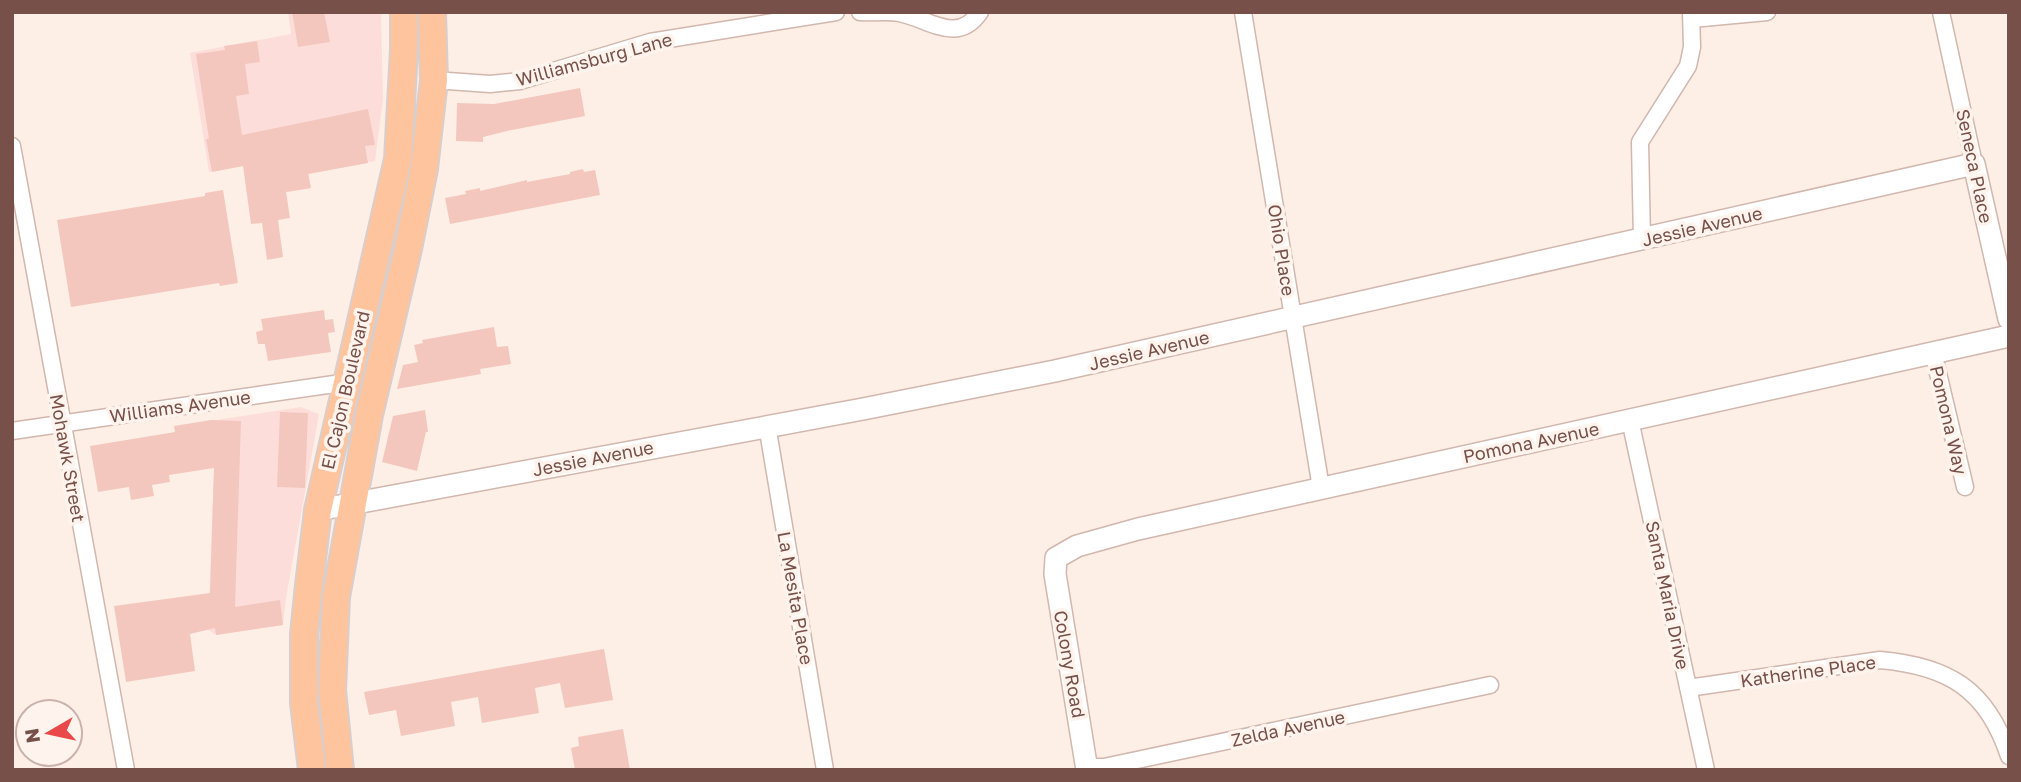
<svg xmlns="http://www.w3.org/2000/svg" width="2021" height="782" viewBox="0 0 2021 782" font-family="'Golos Text',sans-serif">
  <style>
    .commercial { fill: #fdddda }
    .building { fill: #f3c7bd }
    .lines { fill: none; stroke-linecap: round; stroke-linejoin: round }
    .minor-casing { stroke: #d1b7ae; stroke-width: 19 }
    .tertiary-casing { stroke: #d1b7ae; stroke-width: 24 }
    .primary-casing { stroke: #d9cecc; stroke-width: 30 }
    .minor { stroke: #fff; stroke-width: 16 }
    .tertiary { stroke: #fff; stroke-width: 21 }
    .primary { stroke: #fdc49e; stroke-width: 26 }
    .labels { text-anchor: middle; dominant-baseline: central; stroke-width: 7; stroke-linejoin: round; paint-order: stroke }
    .street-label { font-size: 18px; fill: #77504a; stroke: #fff4ed }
  </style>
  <rect width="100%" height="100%" fill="#fdefe6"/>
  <path class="commercial" d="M288 12H381L383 99 375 161 309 174 311 188 289 192 283 159 209 172 190 53 291 34Z
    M301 407 319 414 286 598 283 625 216 635 208 630 216 420Z"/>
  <path class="building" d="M292 12H324L330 42 298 47Z
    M257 41 260 62 245 64 249 94 236 96 242 135 368 109 375 145 365 146 368 163 308 174 311 188 286 192 290 218 278 220 283 257 267 260 262 223 251 224 243 166 212 172 206 139H209L196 54 225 50 224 46Z
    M580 88 585 116 507 131 483 137V142L456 141 457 103 494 104Z
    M583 169 584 172 595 170 600 195 450 224 445 198 466 194 465 191 480 188V191L527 180V182L570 174V172Z
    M223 190 238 283 220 286 219 283 71 307 57 220 205 196V193Z
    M324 310 325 320 333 319 335 332 328 333 331 352 268 361 265 344H258L256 332 263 330 261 319Z
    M494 327 497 347 508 346 511 364 480 369 481 374 397 389 403 365 418 362 414 345 423 343 422 340Z
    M425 410 428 432H426L417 471 382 462 393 416Z
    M280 412 308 413 305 488 277 487Z
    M211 420 241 421 235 607 280 600 283 625 216 635 215 628 190 634 195 671 126 682 114 606 210 593 214 468 169 475 170 482 152 485 154 496 131 500 129 487 98 492 90 446 175 432 174 426Z
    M604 649 613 700 565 708 560 683 535 688 539 713 482 723 478 697 451 702 455 726 401 736 396 710 369 715 364 692Z
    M623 729 630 770H575L571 748 579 746 578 737Z"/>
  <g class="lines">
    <g class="minor-casing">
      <path id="minor" d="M860 12C873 13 887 11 899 13 928 18 957 46 980 12
        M1243 12 1321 488
        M1941 12 1974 164
        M1692 19 1767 12
        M434 80 490 84 520 81 650 42 836 12
        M12 146 126 770
        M1642 240 1640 142 1688 66 1692 47 1691 12
        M1933 352 1965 487
        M1630 420 1706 770
        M767 425 825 770
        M12 431 348 382
        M1688 688 1880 660C1948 666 1987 689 2009 756
        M1087 767H1104L1490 685"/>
    </g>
    <g class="tertiary-casing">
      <path id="tertiary" d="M318 510 863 409 1055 371 1974 164 2009 319
        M1087 770 1055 574 1056 558 1077 546 1138 529 2009 336"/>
    </g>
    <g class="primary-casing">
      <path id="primary" d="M312 770 304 703V634L309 585 318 510 398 159 404 49V12
        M340 770 332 690 336 597 369 415 408 249 424 169 434 80 432 12"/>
    </g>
    <use href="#minor" class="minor"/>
    <use href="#tertiary" class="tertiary"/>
    <use href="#primary" class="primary"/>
  </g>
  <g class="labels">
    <g class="street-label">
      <text transform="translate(594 59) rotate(-15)">Williamsburg Lane</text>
      <text transform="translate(1975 166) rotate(78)">Seneca Place</text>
      <text transform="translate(1702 226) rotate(-13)">Jessie Avenue</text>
      <text transform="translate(1282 250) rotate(81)">Ohio Place</text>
      <text transform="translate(1149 350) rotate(-13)">Jessie Avenue</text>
      <text transform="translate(345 390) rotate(-77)">El Cajon Boulevard</text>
      <text transform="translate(180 406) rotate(-8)">Williams Avenue</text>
      <text transform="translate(1949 420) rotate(77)">Pomona Way</text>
      <text transform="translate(1531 442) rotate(-12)">Pomona Avenue</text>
      <text transform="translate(68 458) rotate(80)">Mohawk Street</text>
      <text transform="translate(593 458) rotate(-11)">Jessie Avenue</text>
      <text transform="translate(1668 595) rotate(78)">Santa Maria Drive</text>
      <text transform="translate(796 598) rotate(80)">La Mesita Place</text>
      <text transform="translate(1070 664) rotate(80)">Colony Road</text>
      <text transform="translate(1808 671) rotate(-8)">Katherine Place</text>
      <text transform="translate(1288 728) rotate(-12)">Zelda Avenue</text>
    </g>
  </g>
  <rect width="2021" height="782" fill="none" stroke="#77504a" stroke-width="28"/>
  <g transform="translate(49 733) rotate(261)"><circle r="33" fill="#fff4ed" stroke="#c9b2ac" stroke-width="2"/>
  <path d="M0-5L12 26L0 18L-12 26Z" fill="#e94949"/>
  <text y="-10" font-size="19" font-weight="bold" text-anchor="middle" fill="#77504a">N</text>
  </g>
</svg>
